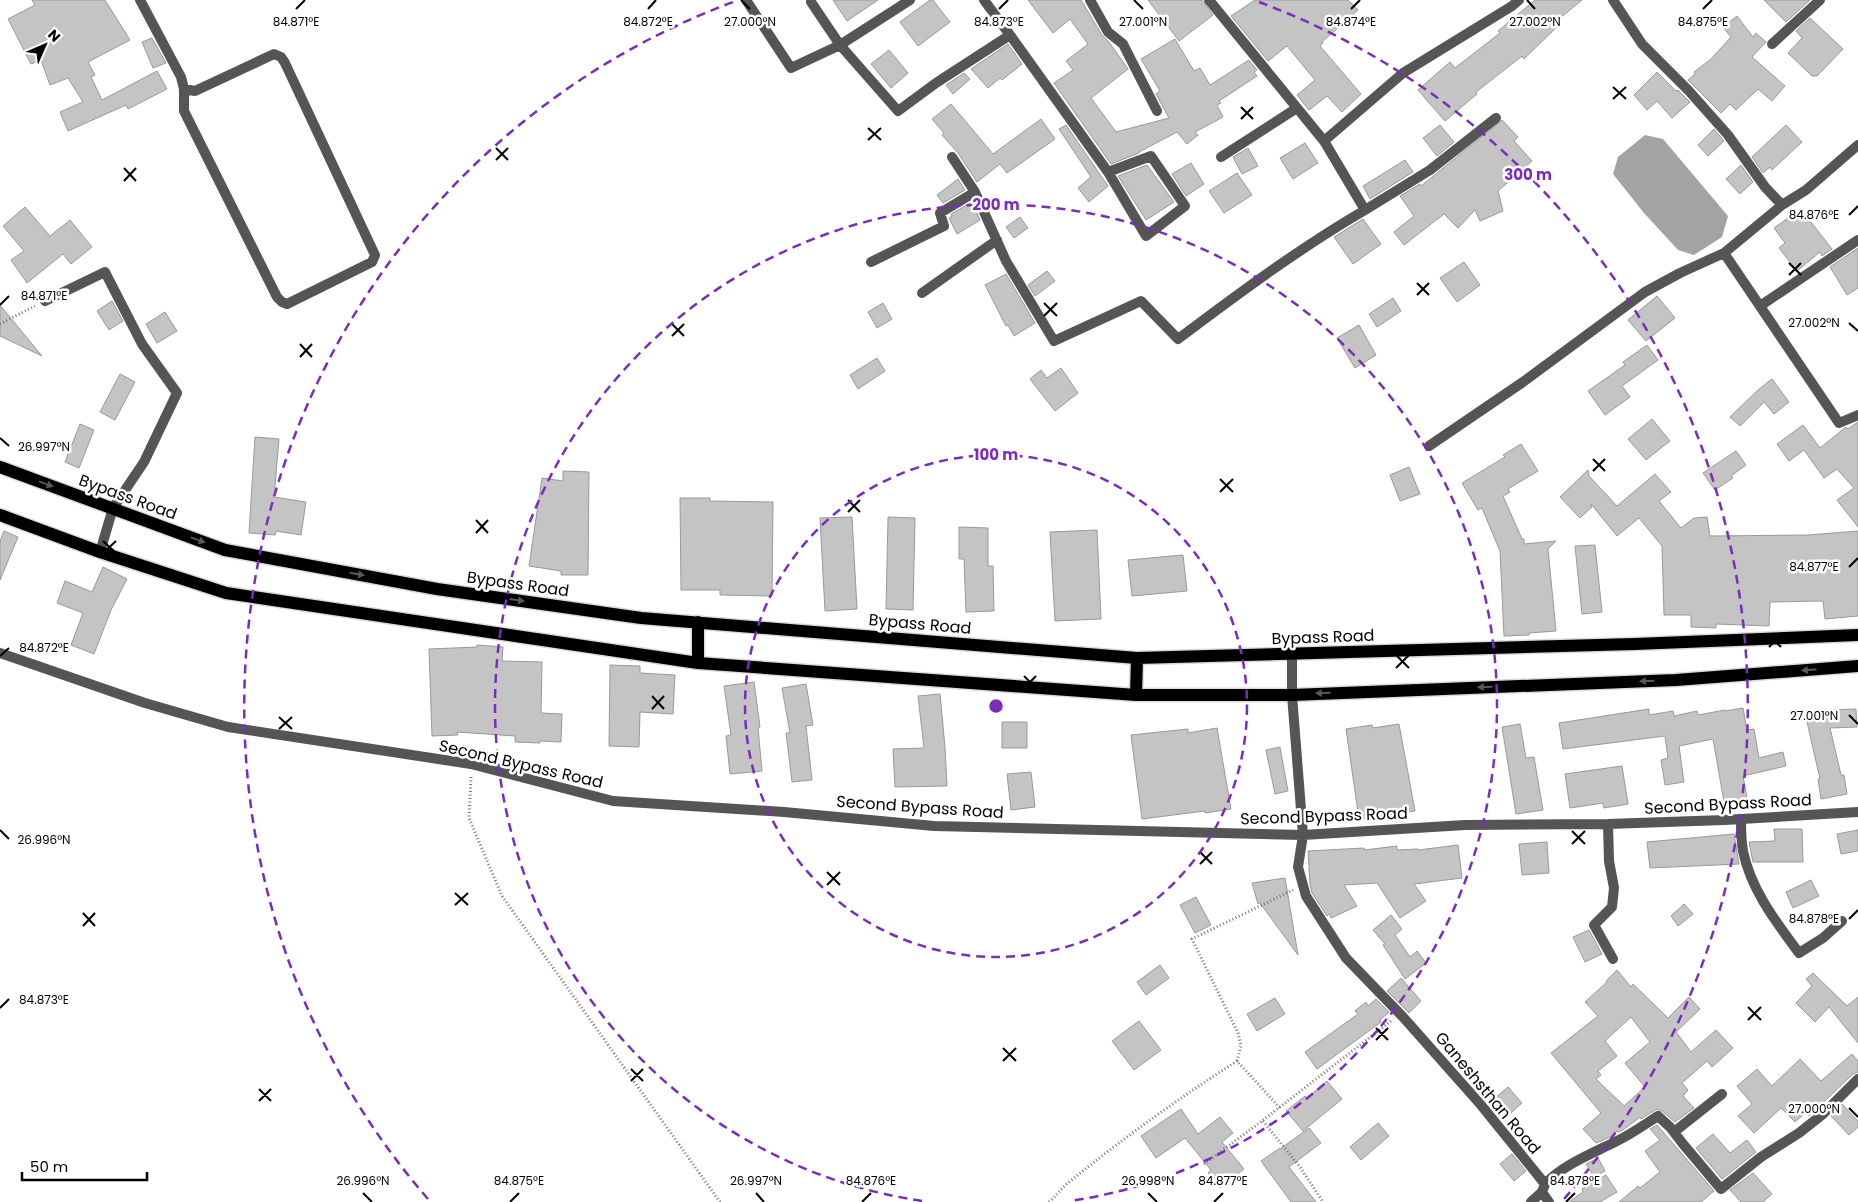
<svg xmlns="http://www.w3.org/2000/svg" width="1858" height="1202" viewBox="0 0 1858 1202" font-family="Poppins,sans-serif">
  <style>
    .water { fill: #a3a3a3 }
    .building { fill: #c4c4c4; stroke: #999; fill-rule: evenodd }
    .lines { fill: none; stroke-linecap: round; stroke-linejoin: round }
    .primary-casing { stroke: #dbdbdb; stroke-width: 15 }
    .path { stroke: #777; stroke-width: 3; stroke-dasharray: 1 2.5; stroke-linecap: butt }
    .minor { stroke: #555; stroke-width: 10 }
    .primary { stroke: #000; stroke-width: 12 }
    .oneway { fill: #595959 }
    .ticks { fill: none; stroke: #000; stroke-width: 2 }
    .ring { fill: none; stroke: #7b2cbf; stroke-width: 2.5; stroke-dasharray: 9 6 }
    .labels { text-anchor: middle; dominant-baseline: central; stroke-width: 5; stroke-linejoin: round; paint-order: stroke }
    .street-label { font-size: 16px; fill: #000; stroke: #fff }
    .ticks-label { font-size: 12px; text-anchor: middle; fill: #000; stroke: #fff; stroke-width: 5; stroke-linejoin: round; paint-order: stroke }
    .centre { fill: #7b2cbf; stroke: #fff; stroke-width: 2.5 }
    .ring-label { font-size: 15px; text-anchor: middle; font-weight: bold; fill: #7b2cbf; stroke: #fff; stroke-width: 5; stroke-linejoin: round; paint-order: stroke }
  </style>
  <rect width="100%" height="100%" fill="#fff"/>
  <path class="water" d="M1645 135 1663 139 1728 216 1722 237 1694 255 1678 250 1644 213 1613 174 1618 157Z"/>
  <path class="building" d="M32 0H105L130 40 88 62 95 75 91 77 102 100 157 71 167 89 128 109 126 105 68 131 60 112 83 102 68 78 50 85 41 60 31 64 8 19 35 5Z
    M833 0H878L847 21Z
    M930 0H933L950 22 918 46 900 22Z
    M1028 0H1081L1102 35 1109 42 1126 66 1128 69 1091 98 1116 132 1169 118 1156 94 1160 91 1141 59 1175 39 1194 71 1200 68 1210 85 1249 60 1257 70 1254 72 1257 76 1219 101 1221 103 1217 105 1223 117 1195 132 1198 135 1187 144 1177 132 1139 152V153L1111 164 1054 83 1073 70 1066 61 1088 44 1070 19 1053 33Z
    M1148 0H1202L1213 15 1179 41Z
    M1255 0H1348L1358 10 1322 42 1323 43 1320 46 1361 94 1342 112 1327 96 1309 110 1297 95 1315 80 1287 46 1268 61 1231 16Z
    M1535 0H1582L1559 19 1562 22 1524 59 1522 56 1476 92 1477 94 1445 121 1418 90 1450 62 1455 68 1500 33 1498 31Z
    M1764 0H1810L1786 22Z
    M1737 16 1753 37 1756 33 1766 42 1752 57 1785 86 1772 101 1758 89 1736 110 1730 104 1721 113 1688 80 1695 74 1694 72 1711 59 1731 37 1723 27Z
    M1810 18 1843 49 1817 76H1812L1788 53 1802 38 1796 31Z
    M152 38 166 63 153 68 142 42Z
    M1008 44 1022 64 1002 80 1000 78 988 88 971 69Z
    M889 50 908 73 891 88 871 64Z
    M1657 72 1676 91 1678 90 1690 102 1672 118 1657 101 1647 110 1634 95Z
    M964 73 970 79 953 94 946 85Z
    M951 104 993 154 1041 119 1055 139 1007 173 1000 164 977 182 958 153 942 135 944 133 932 119Z
    M1502 120 1518 137 1514 141 1532 161 1498 191 1503 211 1480 221 1475 210 1458 228 1444 214 1404 245 1394 232 1414 216 1400 196 1420 184 1421 186Z
    M1066 125 1108 186 1089 202 1078 188 1091 177 1059 129Z
    M1440 125 1454 142 1437 156 1423 138Z
    M1786 125 1802 142 1772 170 1770 167 1763 173 1752 157Z
    M1714 129 1724 141 1708 156 1698 145Z
    M1305 143 1318 163 1293 179 1280 158Z
    M1248 148 1258 166 1242 174 1233 157Z
    M1405 160 1413 172 1370 199 1363 186Z
    M1191 163 1204 184 1186 196 1172 174Z
    M1147 165 1174 202 1146 220 1118 176Z
    M1741 165 1753 182 1740 194 1726 179Z
    M1237 173 1252 195 1224 213 1209 191Z
    M958 179 965 190 943 203 937 195Z
    M972 202 980 220 957 234 949 218 952 216 951 214Z
    M25 207 50 236 70 220 92 247 71 264 63 254 27 283 11 260 24 251 3 226Z
    M1803 212 1832 249 1822 256 1820 252 1797 271 1779 248 1785 243 1774 228 1788 218 1795 214 1796 216Z
    M1020 217 1028 228 1014 238 1006 227Z
    M1363 219 1381 244 1353 264 1334 237Z
    M1858 248V288L1847 295 1830 267Z
    M1464 262 1480 285 1457 302 1440 278Z
    M1047 271 1055 281 1035 296 1028 285Z
    M1006 274 1035 323 1014 336 1008 325 1006 326 985 285Z
    M1657 296 1675 318 1646 341 1628 320Z
    M1393 298 1401 311 1377 327 1369 314Z
    M112 301 123 321 109 330 97 311Z
    M883 303 892 319 877 328 868 312Z
    M0 305 42 356 0 336Z
    M165 312 177 331 157 343 146 324Z
    M1359 325 1376 355 1355 368 1337 338Z
    M1647 345 1658 360 1622 386 1630 397 1605 415 1588 391 1625 365 1623 362Z
    M877 358 885 371 858 389 850 375Z
    M1061 368 1078 393 1055 411 1030 379 1041 370 1047 378Z
    M120 374 135 382 115 420 100 412Z
    M1772 379 1789 402 1774 414 1764 402 1740 426 1730 417 1758 390Z
    M1652 419 1670 441 1646 460 1628 439Z
    M1858 422V527L1837 500 1854 488 1837 469 1824 478 1804 450 1789 461 1777 444 1803 425 1820 448 1846 427 1848 429Z
    M80 424 94 430 79 468 65 462Z
    M255 437 279 439 274 497 306 502 301 535 276 531 275 535 249 533Z
    M1521 444 1538 471 1508 489 1510 492 1503 496 1522 539H1524V544L1556 541 1548 549 1556 631 1529 633V635L1504 636 1500 551 1482 508 1478 510 1462 483 1505 457 1503 455Z
    M1736 451 1746 465 1731 476 1733 478 1715 490 1703 473Z
    M1409 467 1420 494 1400 501 1390 475Z
    M1588 470 1589 476 1617 506 1655 474 1671 492 1659 501 1681 528 1694 518 1707 517 1710 536 1808 535 1858 531V616L1825 619 1823 601 1770 602 1769 626 1716 624V628L1691 627V615H1664L1662 546 1639 518 1617 536 1591 504 1592 507 1580 518 1560 497Z
    M563 471 589 472 588 575H561V571L529 566 542 478 563 481Z
    M680 498H710V501L773 502 772 596 720 595V590H681Z
    M852 517 857 609 825 611 820 518Z
    M888 517 915 518 913 610 886 609Z
    M959 527 988 528V566H993L994 611 966 612 964 559H959Z
    M1097 530 1101 619 1055 621 1050 532Z
    M4 531 18 537 0 580V541Z
    M1595 545 1602 612 1582 614 1575 546Z
    M1183 555 1187 591 1132 596 1128 560Z
    M103 567 127 579 111 610 94 654 71 645 83 613 57 603 65 581 92 592Z
    M477 645 503 647 502 661 542 662 541 713 562 714 561 742 540 741V743L515 742V736L457 732 458 735 432 736 429 649 477 647Z
    M610 665 640 666V673L675 675 673 714 640 712 639 747 609 746Z
    M754 682 760 727 758 728 762 771 730 774 726 736 731 735 724 686Z
    M806 684 813 725 806 726 812 780 792 782 786 733H790L782 688Z
    M940 694 945 747 947 786 895 787 893 749 924 748 918 696Z
    M1743 708 1747 730 1754 729 1759 758 1783 752 1786 766 1743 776 1747 798 1724 802 1713 739 1679 746 1684 782 1665 785 1661 760 1668 758 1665 736 1563 749 1559 723 1649 709V715L1673 711 1674 716 1697 711 1698 715 1725 710V711Z
    M1826 709V710L1856 709 1857 727 1830 728 1841 775H1844L1847 794 1821 799 1818 779H1820L1805 713Z
    M1002 722H1027V748H1002Z
    M1399 724 1415 811 1359 819 1346 729 1372 725 1373 728Z
    M1520 724 1526 758 1534 757 1543 810 1516 814 1502 727Z
    M1217 728 1231 809 1205 813V811L1142 819 1131 735 1188 729V733Z
    M1280 747 1288 791 1275 794 1266 750Z
    M1622 766 1628 804 1604 808 1603 803 1570 808 1565 774Z
    M1031 772 1035 807 1011 810 1007 774Z
    M1774 829H1802L1803 862H1753L1749 842 1775 841Z
    M1858 830V851L1841 854 1837 834Z
    M1734 834 1739 864 1650 868 1647 842Z
    M1547 842 1549 873 1522 875 1519 844Z
    M1458 845 1462 878 1414 884 1426 901 1400 918 1377 883 1344 885 1357 906 1331 918 1329 914 1327 916 1312 893 1310 884 1308 851 1364 848V850L1397 846V850L1418 849V850Z
    M1285 878 1298 955 1260 903 1258 904 1252 883Z
    M1811 880 1819 896 1793 908 1786 892Z
    M1196 897 1211 925 1195 933 1180 905Z
    M1684 904 1693 914 1678 926 1671 916Z
    M1391 915 1402 929 1395 935 1410 957 1417 951 1426 963 1405 979 1383 945 1385 944 1373 930Z
    M1589 930 1602 954 1585 962 1573 937Z
    M1160 965 1169 978 1146 995 1137 982Z
    M1617 970 1631 987 1633 984 1668 1018 1689 997 1700 1009 1676 1032 1691 1052 1716 1030 1733 1048 1712 1067 1707 1061 1682 1083 1688 1090 1683 1096 1694 1108 1675 1122 1662 1111 1657 1109 1641 1119 1640 1117 1623 1130 1619 1132 1617 1131 1610 1137 1596 1143 1583 1129 1601 1113 1551 1053 1598 1016 1585 1002 1607 982 1606 981ZM1631 1017 1650 1042 1625 1063 1645 1087 1624 1106 1596 1079 1601 1075 1598 1071 1617 1056 1605 1041Z
    M1813 973 1847 1006 1858 997V1043L1829 1007 1815 1022 1796 1003 1812 986 1806 979Z
    M1401 978 1421 1001 1409 1013 1387 991Z
    M1275 998 1285 1014 1257 1031 1247 1014Z
    M1376 999 1389 1012 1380 1020 1381 1022 1317 1069 1305 1052 1358 1014 1355 1011 1366 1002 1368 1006Z
    M1139 1021 1161 1050 1134 1070 1112 1041Z
    M1852 1054 1858 1061V1072L1853 1074 1809 1116 1806 1112 1795 1122 1781 1108 1754 1133 1738 1116 1752 1104 1737 1086 1757 1069 1772 1086 1800 1059 1821 1081Z
    M1327 1081 1342 1099 1303 1131 1286 1111 1305 1096 1307 1098Z
    M1508 1087 1522 1103 1503 1120 1489 1103Z
    M1842 1104 1858 1121V1127L1849 1135 1831 1116Z
    M1181 1109 1198 1134 1220 1117 1233 1133 1222 1142 1244 1169 1220 1188 1208 1173 1211 1170 1185 1138 1156 1158 1141 1136Z
    M1378 1123 1389 1136 1361 1160 1350 1147Z
    M1657 1125 1714 1191 1701 1202H1619L1638 1186 1640 1188 1660 1172 1645 1151 1660 1140 1650 1129Z
    M1309 1128 1321 1143 1289 1167 1316 1202H1291L1261 1161 1280 1148V1149Z
    M1713 1134 1730 1153 1747 1140 1756 1152 1722 1179 1696 1148Z
    M1512 1154 1526 1171 1514 1181 1500 1164Z
    M1598 1158 1605 1171 1594 1177 1586 1164Z
    M1753 1173 1772 1194 1763 1202H1741L1730 1190Z
    M1606 1175 1617 1192 1600 1202H1569L1583 1192 1582 1189Z"/>
  <g class="lines">
    <g class="primary-casing">
      <path id="primary" d="M0 467 225 550 437 589 641 618 1137 658 1635 644 1858 635
        M0 515 100 552 226 593 698 663 1136 695H1292L1676 680 1858 666
        M698 663V622
        M1136 695 1137 658"/>
    </g>
    <path class="path" d="M0 324 35 306
      M471 777 469 818 502 896 720 1202
      M1237 1061 1241 1046 1238 1033 1192 939 1293 890
      M1263 1121 1300 1167 1323 1202
      M1204 1164 1258 1124 1391 1021
      M1049 1202C1056 1196 1061 1189 1068 1183 1122 1139 1179 1098 1237 1061L1280 1108"/>
    <path class="minor" d="M140 0 181 77 184 89 195 91 274 54 281 57 285 63 375 255 372 262 287 304 282 302 277 297 184 111V89
      M746 0 791 68 840 45 811 2
      M910 0 840 45 898 111 936 83 1010 35 1108 172 1146 236 1185 206 1151 156 1108 172
      M984 0 1010 35
      M1090 0 1108 32 1123 44 1157 111
      M1209 0 1324 141 1365 210 1430 170 1496 118
      M1613 0 1642 44 1689 91 1728 135 1765 187 1782 205 1806 190 1858 145
      M1772 44 1820 0
      M1324 141 1403 73 1512 6 1519 0
      M952 157 975 192
      M1221 157 1297 108
      M1724 253 1839 423 1858 415
      M871 262 944 226 940 213 975 192 1006 261 1054 341 1141 301 1178 339C1239 293 1300 248 1365 210
      M922 293 997 240
      M45 301 105 272 142 344 177 393 144 462 113 508 100 552
      M1760 306 1858 240
      M1429 446 1523 382 1645 292 1680 273 1724 253 1782 205
      M0 653 145 703 228 727 471 764 613 801 784 812 934 826 1303 835 1465 825 1608 824 1724 820 1858 812
      M1292 654V695L1303 835 1298 867 1306 896 1346 958 1403 1017 1481 1105 1545 1184C1563 1165 1591 1154 1615 1142 1630 1135 1644 1125 1658 1116L1670 1127 1683 1144 1721 1189 1761 1157 1799 1133 1823 1114 1858 1079
      M1741 819C1741 830 1741 840 1743 851 1751 890 1776 922 1799 953L1823 938 1842 921
      M1608 824 1609 861 1614 888 1612 907 1594 925 1613 959
      M1674 1132 1722 1094
      M1542 1192 1549 1202
      M1531 1202 1542 1192 1545 1184"/>
    <use href="#primary" class="primary"/>
  </g>
  <defs><path id="oneway-solid" d="M-6-.8H1V-3.2L6.5 0L1 3.2V.8H-6Z" transform="scale(1.25)"/></defs>
  <g class="oneway">
    <use href="#oneway-solid" transform="translate(46 484) rotate(20)"/>
    <use href="#oneway-solid" transform="translate(198 540) rotate(20)"/>
    <use href="#oneway-solid" transform="translate(357 574) rotate(10)"/>
    <use href="#oneway-solid" transform="translate(517 600) rotate(8)"/>
    <use href="#oneway-solid" transform="translate(1809 670) rotate(176)"/>
    <use href="#oneway-solid" transform="translate(1647 681) rotate(178)"/>
    <use href="#oneway-solid" transform="translate(1485 687) rotate(178)"/>
    <use href="#oneway-solid" transform="translate(1323 693) rotate(178)"/>
  </g>
  <path class="ticks" d="M741 0 750 9M1134 0 1143 9M1527 0 1535 9M296 9 305 0M648 9 656 0M999 9 1008 0M1351 9 1360 0M1703 9 1712 0M1613 87 1626 99M1613 99 1626 87M1241 107 1253 119M1241 119 1253 107M868 128 881 140M868 140 881 128M496 148 508 160M496 160 508 148M124 168 136 181M124 181 136 168M1849 215 1858 206M1789 263 1801 275M1789 275 1801 263M1417 283 1429 295M1417 295 1429 283M1044 303 1057 316M0 305 9 296M1044 316 1057 303M1849 323 1858 331M672 324 684 336M672 336 684 324M300 344 312 357M300 357 312 344M0 438 9 446M1593 459 1605 471M1593 471 1605 459M1220 479 1233 492M1220 492 1233 479M848 500 860 512M848 512 860 500M476 520 488 533M476 533 488 520M103 541 116 553M103 553 116 541M1849 567 1858 558M1769 635 1781 647M1769 647 1781 635M1396 655 1409 668M0 656 9 648M1396 668 1409 655M1024 676 1036 688M1024 688 1036 676M652 696 664 709M652 709 664 696M1849 715 1858 724M279 717 292 729M279 729 292 717M0 830 9 839M1572 831 1585 844M1572 844 1585 831M1200 852 1212 864M1200 864 1212 852M827 872 840 885M827 885 840 872M455 893 468 905M455 905 468 893M83 913 95 926M1849 919 1858 910M83 926 95 913M1748 1007 1761 1020M0 1008 9 999M1748 1020 1761 1007M1376 1028 1388 1040M1376 1040 1388 1028M1003 1048 1016 1061M1003 1061 1016 1048M631 1069 643 1081M631 1081 643 1069M259 1089 271 1101M259 1101 271 1089M1849 1108 1858 1117M363 1193 372 1202M756 1193 764 1202M1148 1193 1157 1202M510 1202 519 1193M862 1202 871 1193M1214 1202 1223 1193M1566 1202 1575 1193"/>
  <g class="ring">
    <circle cx="996" cy="706" r="251"/>
    <path d="M922 1201A501 501 0 1 1 1070 1201"/>
    <path d="M428 1199A752 752 0 0 1 733 2M1259 2A752 752 0 0 1 1564 1199"/>
  </g>
  <g class="labels">
    <g class="street-label">
      <text transform="translate(128 497) rotate(20)">Bypass Road</text>
      <text transform="translate(518 584) rotate(8)">Bypass Road</text>
      <text transform="translate(920 624) rotate(5)">Bypass Road</text>
      <text transform="translate(1323 637) rotate(-2)">Bypass Road</text>
      <text transform="translate(521 764) rotate(13)">Second Bypass Road</text>
      <text transform="translate(1728 804) rotate(-3)">Second Bypass Road</text>
      <text transform="translate(920 807) rotate(4)">Second Bypass Road</text>
      <text transform="translate(1324 816) rotate(-2)">Second Bypass Road</text>
      <text transform="translate(1488 1093) rotate(50)">Ganeshsthan Road</text>
    </g>
  </g>
  <g class="ticks-label">
    <text x="296" y="26">84.871°E</text>
    <text x="648" y="26">84.872°E</text>
    <text x="750" y="26">27.000°N</text>
    <text x="999" y="26">84.873°E</text>
    <text x="1143" y="26">27.001°N</text>
    <text x="1351" y="26">84.874°E</text>
    <text x="1535" y="26">27.002°N</text>
    <text x="1703" y="26">84.875°E</text>
    <text x="1814" y="219">84.876°E</text>
    <text x="44" y="300">84.871°E</text>
    <text x="1814" y="327">27.002°N</text>
    <text x="44" y="451">26.997°N</text>
    <text x="1814" y="571">84.877°E</text>
    <text x="44" y="652">84.872°E</text>
    <text x="1814" y="720">27.001°N</text>
    <text x="44" y="844">26.996°N</text>
    <text x="1814" y="923">84.878°E</text>
    <text x="44" y="1004">84.873°E</text>
    <text x="1814" y="1113">27.000°N</text>
    <text x="1575" y="1185">84.878°E</text>
    <text x="363" y="1185">26.996°N</text>
    <text x="519" y="1185">84.875°E</text>
    <text x="756" y="1185">26.997°N</text>
    <text x="871" y="1185">84.876°E</text>
    <text x="1148" y="1185">26.998°N</text>
    <text x="1223" y="1185">84.877°E</text>
  </g>
  <circle cx="996" cy="706" r="8" class="centre"/>
  <g class="ring-label">
    <text x="1528" y="180">300 m</text>
    <text x="996" y="210">200 m</text>
    <text x="996" y="460">100 m</text>
  </g>
  <g transform="translate(45 45) rotate(45)" stroke="#ffffff" stroke-width="4" paint-order="stroke">
  <path d="M0-4L9 19L0 12L-9 19Z" fill="#000000"/>
  <text y="-8" font-size="14" font-weight="bold" text-anchor="middle" fill="#000000">N</text>
  </g>
  <path d="M22 1172v8h125v-8" fill="none" stroke="#000000" stroke-width="2.5"/>
  <text x="30" y="1172" font-size="15" fill="#000000" stroke="#ffffff" stroke-width="4" paint-order="stroke">50 m</text>
</svg>
